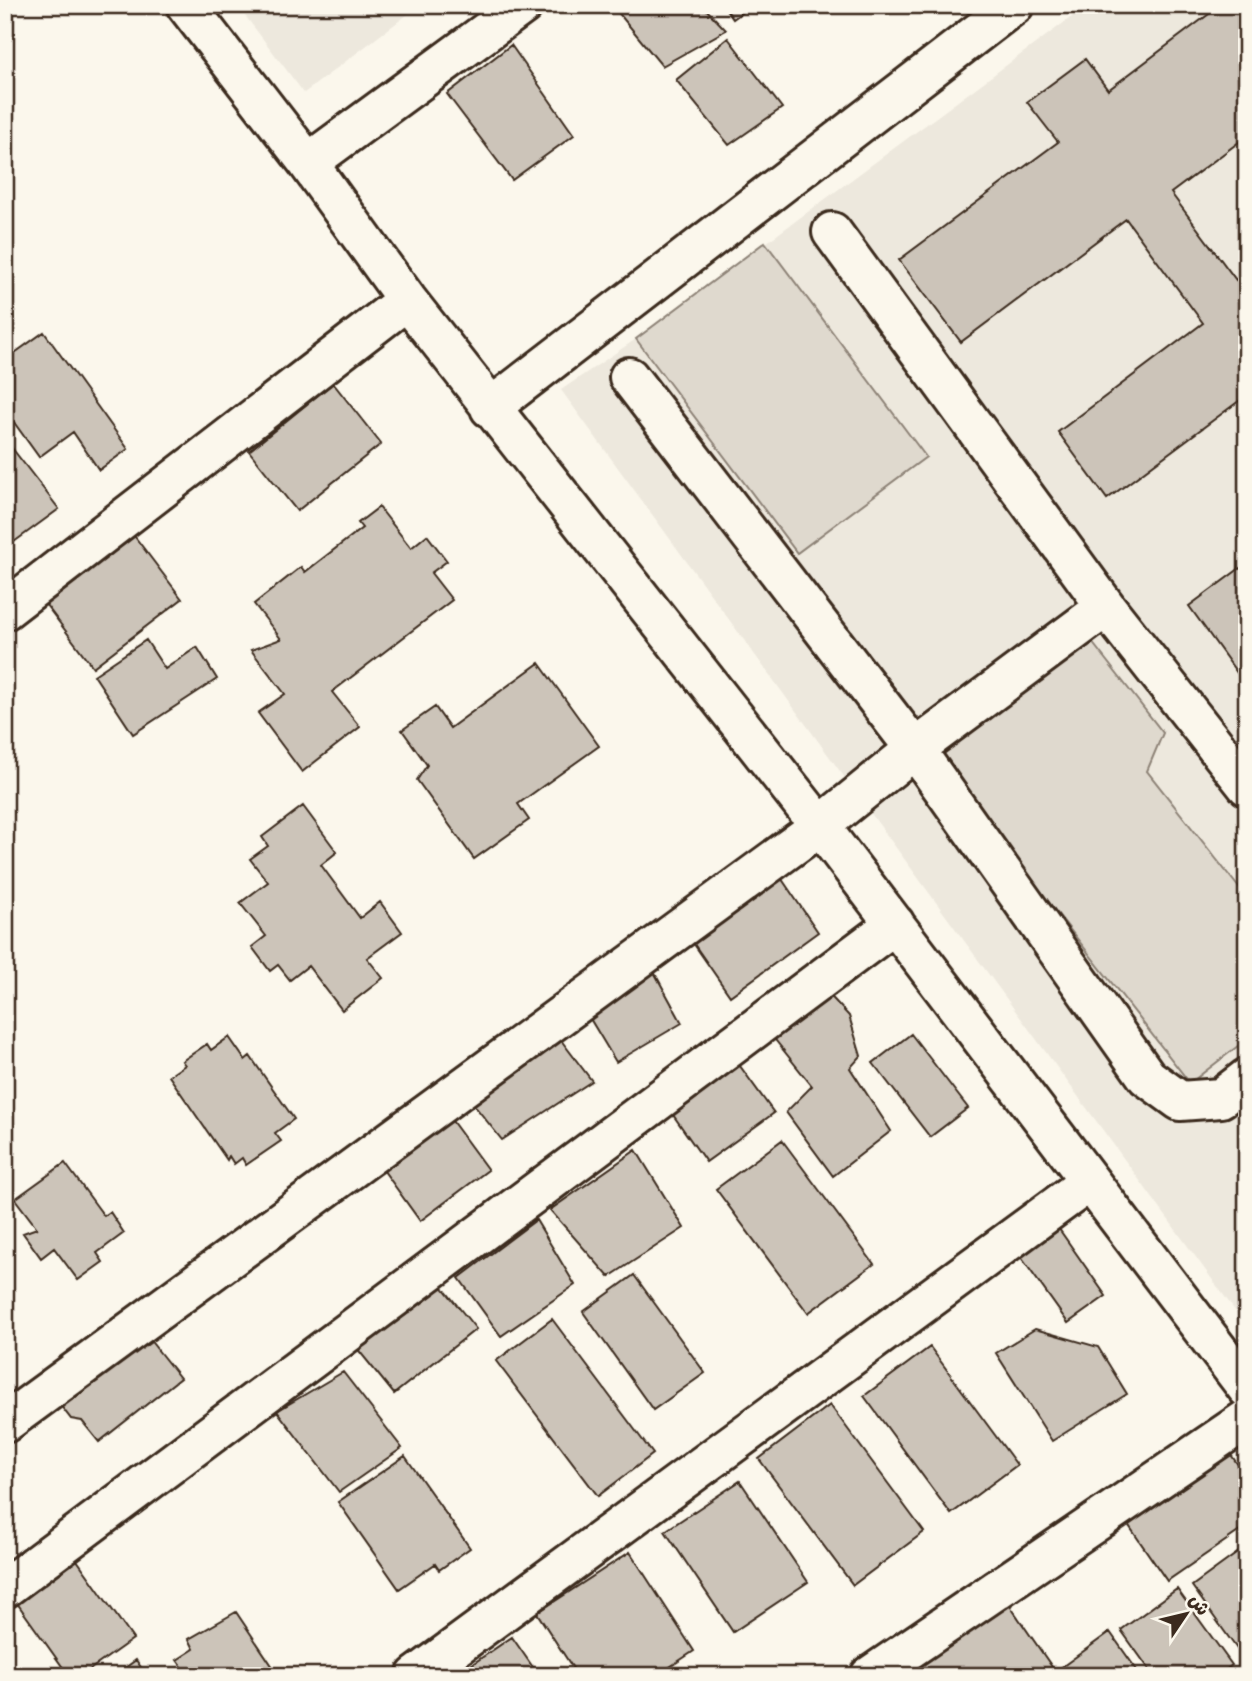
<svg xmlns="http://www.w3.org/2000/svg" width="1252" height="1681" viewBox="0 0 1252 1681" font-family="'Indie Flower','Playpen Sans Arabic',sans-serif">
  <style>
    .built { fill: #ede8dd }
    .green { fill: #dfd9ce; stroke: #8d8276; stroke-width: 2 }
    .building { fill: #ccc4b9; stroke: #3b2a1e; stroke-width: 2 }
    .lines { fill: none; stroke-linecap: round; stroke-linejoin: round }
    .minor-casing { stroke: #3b2a1e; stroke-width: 44 }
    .minor { stroke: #fbf7ec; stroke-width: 38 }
  </style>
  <rect width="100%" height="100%" fill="#fbf7ec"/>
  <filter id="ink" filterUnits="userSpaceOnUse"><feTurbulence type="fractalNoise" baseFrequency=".0143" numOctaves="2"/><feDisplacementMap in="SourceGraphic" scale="14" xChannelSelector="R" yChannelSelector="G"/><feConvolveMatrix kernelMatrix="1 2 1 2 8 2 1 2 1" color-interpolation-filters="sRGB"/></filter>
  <g filter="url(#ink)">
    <path class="built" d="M237 5H420L304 93Z
      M1088 5H1247V1327L561 390 636 339Z"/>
    <path class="green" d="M765 242 926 457 797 553 636 339Z
      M1088 637 1163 733 1147 771 1247 898V1039L1190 1083 935 757Z"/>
    <path class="building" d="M612 5H702L726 30 662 66Z
      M723 5H752L733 19Z
      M1221 5H1247V136L1171 193 1236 280 1247 272V395L1107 499 1058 432 1203 323 1126 219 961 342 899 260 1058 142 1027 102 1085 59 1108 90Z
      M728 38 782 108 729 145 676 80Z
      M511 45 574 135 512 180 447 94Z
      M44 332 128 449 99 470 73 432 39 457 5 410V360Z
      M333 383 381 444 297 511 249 451Z
      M5 439 59 509 14 542 5 531Z
      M379 507 411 548 427 535 447 561 431 573 452 600 332 692 360 727 302 772 258 713 285 694 251 650 281 639 254 604 301 567 305 572 362 528 358 523Z
      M129 529 182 599 93 667 40 597Z
      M1247 563V678L1243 681 1189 606Z
      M146 640 165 669 197 647 217 679 133 734 94 675Z
      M539 663 599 746 518 804 529 820 474 859 417 780 427 765 402 730 435 707 450 728Z
      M303 806 337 852 321 865 360 918 380 902 402 932 367 958 383 978 342 1010 308 966 290 980 278 965 270 971 252 947 266 936 240 903 268 882 250 859 268 846 262 837Z
      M775 869 818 932 730 996 687 934Z
      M653 970 682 1023 616 1062 586 1012Z
      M824 989 849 1016 861 1056 850 1068 891 1131 833 1176 786 1112 812 1086 768 1031Z
      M554 1031 592 1081 502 1140 466 1095Z
      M911 1034 968 1108 930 1137 873 1063Z
      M229 1037 245 1060 250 1056 294 1119 275 1133 281 1141 246 1165 242 1158 234 1164 229 1156 227 1160 169 1076 185 1065 182 1061 207 1044 211 1050Z
      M732 1055 774 1113 706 1162 664 1102Z
      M447 1114 488 1170 420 1221 379 1164Z
      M782 1140 874 1264 808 1313 716 1189Z
      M636 1150 684 1228 609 1277 550 1210Z
      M65 1163 104 1216 110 1212 124 1233 97 1253 103 1262 78 1280 54 1248 41 1258 23 1233 37 1228 15 1199Z
      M1052 1219 1106 1296 1068 1323 1013 1246Z
      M536 1220 575 1285 501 1336 459 1278Z
      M433 1275 476 1329 394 1394 351 1341Z
      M634 1275 705 1373 653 1410 583 1312Z
      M552 1319 653 1454 598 1496 496 1361Z
      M1035 1329 1098 1347 1127 1394 1052 1441 996 1353Z
      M149 1339 180 1378 99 1442 82 1421 71 1419 54 1397Z
      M930 1347 1017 1465 951 1514 864 1396Z
      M343 1372 402 1448 339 1492 277 1411Z
      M830 1405 924 1532 853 1585 759 1459Z
      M1225 1446 1247 1478V1526L1167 1581 1123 1517Z
      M405 1456 470 1548 439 1570 435 1564 399 1589 338 1502Z
      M740 1481 808 1582 733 1632 665 1531Z
      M1247 1546V1663L1192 1586Z
      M630 1552 694 1651 656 1676H578L537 1613Z
      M77 1560 133 1639 81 1676H69L17 1603Z
      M1177 1589 1232 1665 1218 1676H1154L1121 1630Z
      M1006 1600 1052 1667 1040 1676H909L904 1669Z
      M236 1612 279 1676H189L177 1660 194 1649 189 1639Z
      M1110 1632 1141 1676H1063L1059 1669Z
      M512 1637 539 1676H455Z
      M136 1660 147 1676H114Z"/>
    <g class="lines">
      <g class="minor-casing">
        <path id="minor" d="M186 5 308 163 407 300 820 826 1247 1388
          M308 163 523 5
          M832 232 1106 607
          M629 377 915 749 1147 1077 1180 1101 1221 1098 1247 1078
          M490 408 1014 5
          M5 610 407 300
          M5 1423 820 826 915 749 1106 607 1247 786
          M5 1588 895 924
          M416 1676 1089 1182
          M870 1676 1247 1419"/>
      </g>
      <use href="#minor" class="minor"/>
    </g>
  </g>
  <rect width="1252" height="1681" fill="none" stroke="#fbf7ec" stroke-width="28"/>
  <rect x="14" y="14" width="1224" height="1653" fill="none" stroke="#3b2a1e" stroke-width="2.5" filter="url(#ink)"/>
  <g transform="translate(1186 1614) rotate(55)" stroke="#fbf7ec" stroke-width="5" paint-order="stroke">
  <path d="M0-5L12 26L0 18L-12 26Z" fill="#3b2a1e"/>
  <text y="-10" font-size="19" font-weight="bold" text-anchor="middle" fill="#3b2a1e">ش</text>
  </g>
</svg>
